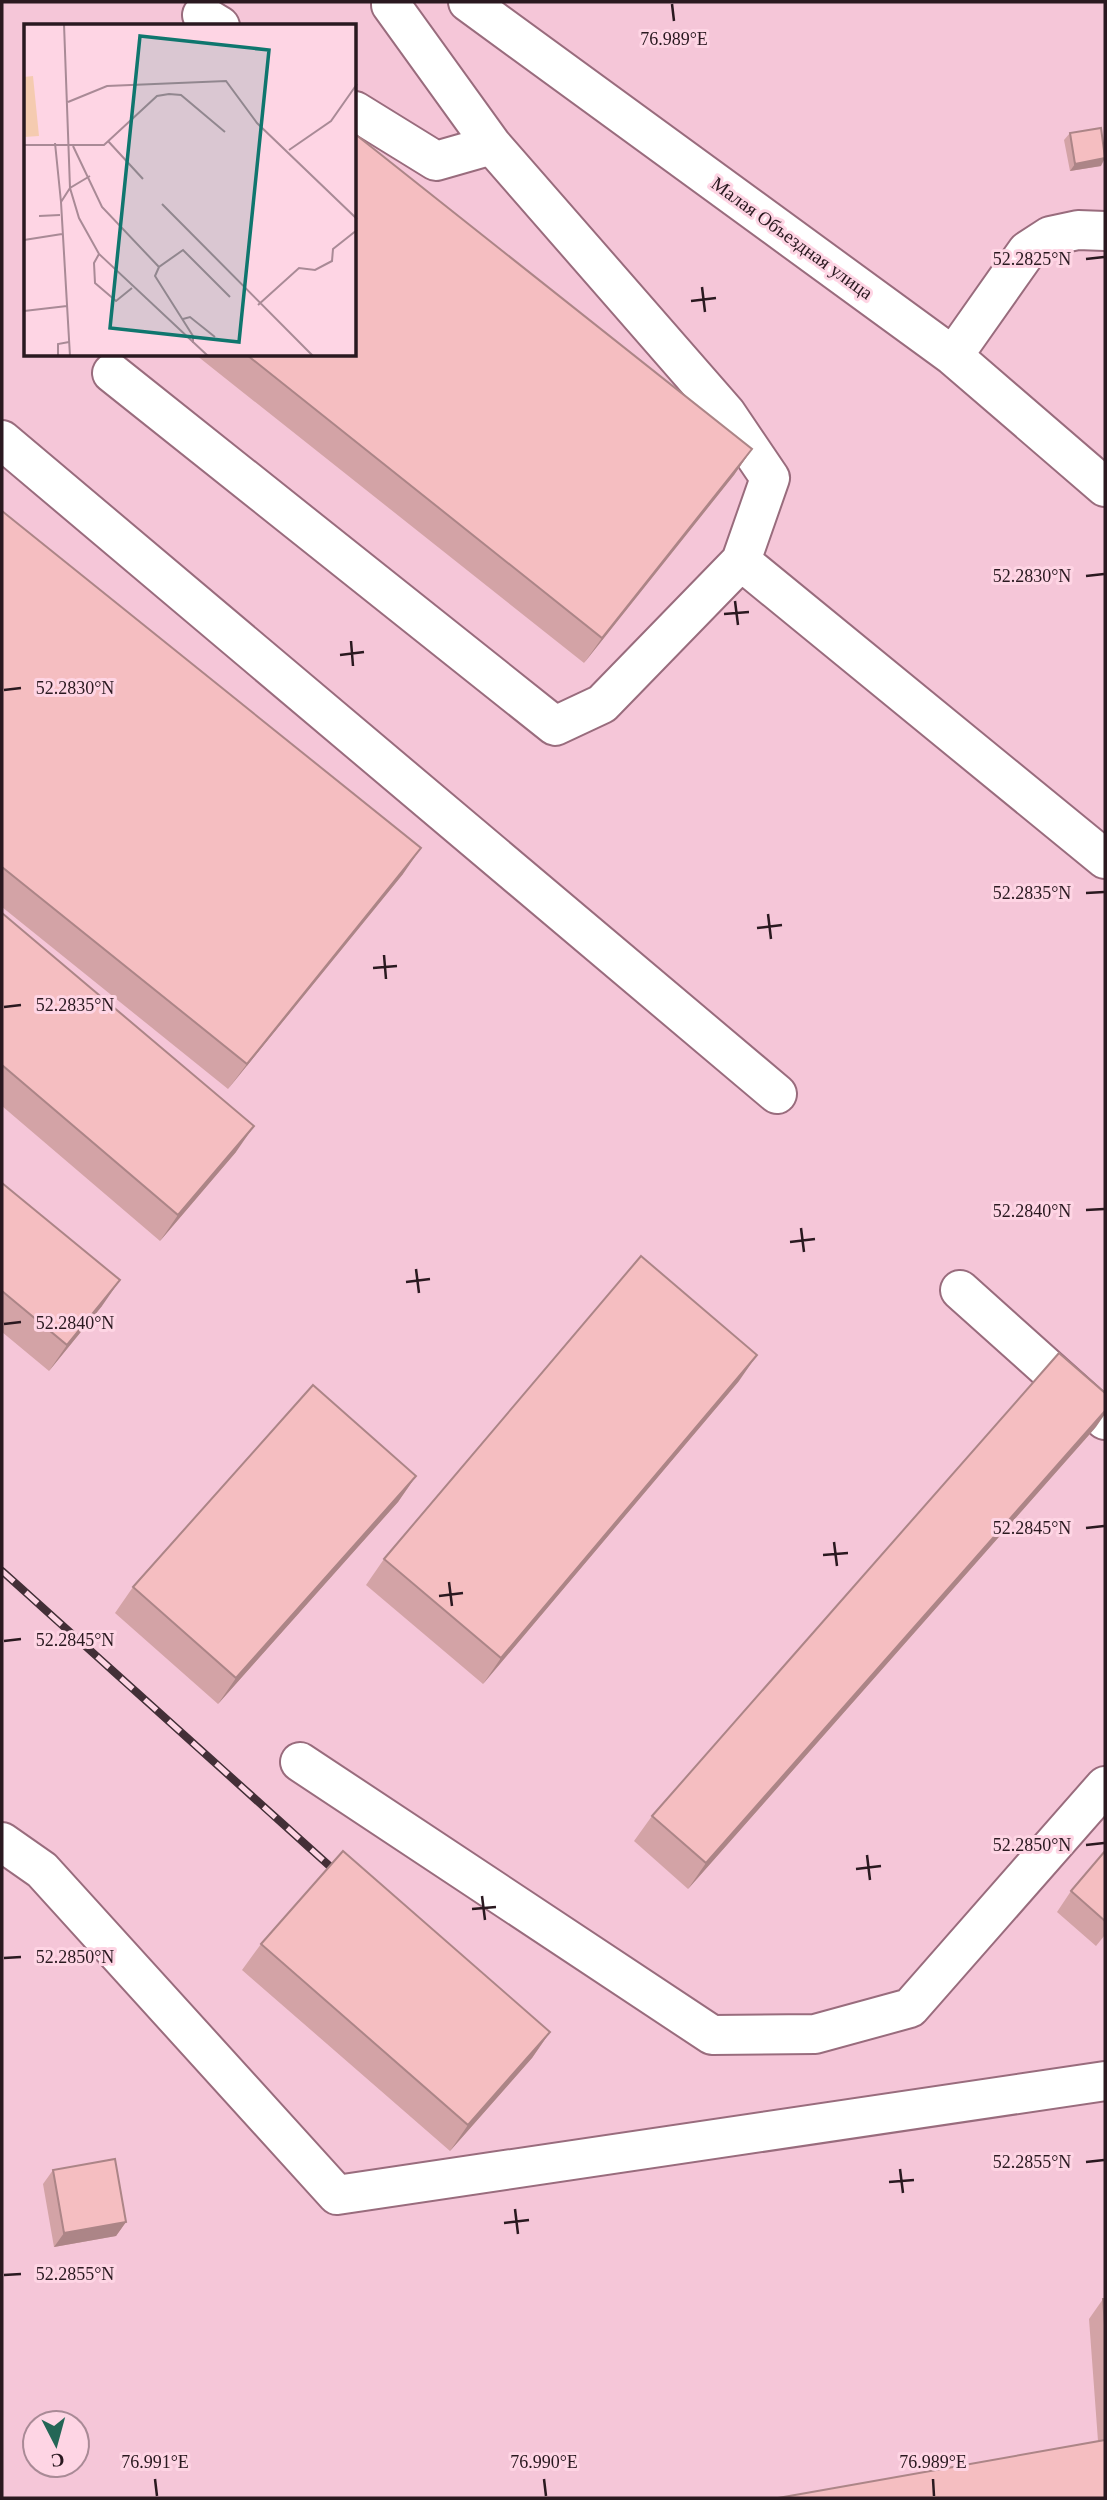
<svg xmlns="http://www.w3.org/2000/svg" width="1107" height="2500" viewBox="0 0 1107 2500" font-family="Georgia,serif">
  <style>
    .built { fill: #f5c6d8; fill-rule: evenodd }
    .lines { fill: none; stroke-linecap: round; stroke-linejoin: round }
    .minor-casing { stroke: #996c7d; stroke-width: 42 }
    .minor { stroke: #fff; stroke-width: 38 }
    .rail-casing { stroke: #432f37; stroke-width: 8 }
    .rail { stroke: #fed5e4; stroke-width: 5; stroke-dasharray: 16; stroke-linecap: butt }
    .wall { fill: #d3a3a6 }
    .shaded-wall { fill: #ac8587 }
    .building { fill: #f5bec1; stroke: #ac8587; stroke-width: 2 }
    .ticks { fill: none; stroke: #2a1920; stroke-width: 2.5 }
    .labels { text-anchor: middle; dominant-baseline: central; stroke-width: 6; stroke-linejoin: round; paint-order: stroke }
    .street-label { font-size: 19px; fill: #2a1920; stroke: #fed5e4 }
    .inset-road { fill: none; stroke: #a98a96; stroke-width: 2 }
    .view { fill: #0f766e; fill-opacity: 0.15; stroke: #0f766e; stroke-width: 3.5 }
    .inset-edge { fill: none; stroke: #2a1920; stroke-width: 3.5 }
    .ticks-label { font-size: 18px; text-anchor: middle; fill: #2a1920; stroke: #fed5e4; stroke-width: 6; stroke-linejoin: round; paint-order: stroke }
  </style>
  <rect width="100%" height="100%" fill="#fed5e4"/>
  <path class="built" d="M2 2H1105V2498H2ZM26 26H355V355H26ZM35 2423H77V2465H35Z"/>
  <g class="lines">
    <g class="minor-casing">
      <path id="minor" d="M468 2 953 356 1105 487
        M202 15 220 26
        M355 111 436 161 492 145
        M953 356 1027 251 1050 236 1078 230 1105 231
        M112 373 555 726 602 704 741 561 770 478 726 413 492 145 391 5V2
        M2 440 777 1094
        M741 561 1105 859
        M960 1290 1105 1420
        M300 1762 712 2035 815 2034 910 2008 1105 1786
        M2 1842 42 1870 337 2195 1105 2081"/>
    </g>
    <use href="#minor" class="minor"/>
    <g class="rail-casing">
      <path id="rail" d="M2 1571 344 1879"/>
    </g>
    <use href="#rail" class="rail"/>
  </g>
  <path class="wall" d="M1070 133 1101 166 1070 171 1064 140Z
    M196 355H355L752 449 734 475 584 663Z
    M2 511 403 874 228 1089 2 907Z
    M2 913 236 1152 160 1241 2 1106Z
    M2 1183 102 1306 49 1371 2 1332Z
    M739 1381 483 1684 366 1585 384 1559Z
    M1096 1427 688 1889 634 1841 652 1816Z
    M416 1476 398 1502 218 1704 115 1613 133 1587Z
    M1105 1851V1935L1096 1946 1057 1912 1071 1891Z
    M261 1944 550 2032 532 2058 450 2151 242 1970Z
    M53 2170 126 2222 116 2236 54 2247 43 2184Z
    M1103 2299H1105V2498L1098 2441 1089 2319Z"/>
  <path class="shaded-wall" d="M1105 158 1101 166 1070 171 1075 164Z
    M752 449 734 475 584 663 602 638Z
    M421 848 403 874 228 1089 247 1064Z
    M254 1126 236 1152 160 1241 178 1215Z
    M120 1280 102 1306 49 1371 67 1345Z
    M757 1355 739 1381 483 1684 501 1658Z
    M1105 1411V1414L1096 1427 688 1889 706 1863Z
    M416 1476 398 1502 218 1704 236 1678Z
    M550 2032 532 2058 450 2151 468 2125Z
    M126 2222 116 2236 54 2247 64 2233Z"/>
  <path class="building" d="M1101 128 1105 158 1075 164 1070 133Z
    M355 134 752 449 602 638 247 355H355Z
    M2 511 421 848 247 1064 2 867Z
    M2 913 254 1126 178 1215 2 1065Z
    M2 1183 120 1280 67 1345 2 1291Z
    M641 1256 757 1355 501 1658 384 1559Z
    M1059 1353 1105 1393V1411L706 1863 652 1816Z
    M313 1385 416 1476 236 1678 133 1587Z
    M343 1851 550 2032 468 2125 261 1944Z
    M1105 1851V1921L1071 1891Z
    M115 2159 126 2222 64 2233 53 2170Z
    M1103 2299H1105V2325Z
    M1105 2440V2498H778Z"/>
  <path class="ticks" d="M672 4 674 21M1086 259 1104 257M702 287 705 312M691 301 716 298M1086 576 1104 574M735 601 738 625M724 614 749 612M351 641 353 666M340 655 364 652M4 690 21 688M1086 893 1104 892M768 914 771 939M757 928 782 925M384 955 386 979M373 968 397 966M4 1007 21 1005M1086 1210 1104 1209M801 1228 804 1252M790 1242 815 1239M416 1269 419 1293M406 1282 430 1279M4 1324 21 1322M1086 1528 1104 1526M834 1542 837 1566M823 1555 848 1553M449 1582 452 1606M439 1596 463 1593M4 1641 21 1639M1086 1845 1104 1843M867 1855 870 1880M856 1869 881 1866M482 1896 485 1920M472 1909 496 1907M4 1958 21 1957M1086 2162 1104 2160M900 2169 903 2193M889 2182 914 2180M515 2209 518 2234M504 2223 529 2220M4 2275 21 2274M155 2479 157 2496M544 2479 546 2496M933 2479 934 2496"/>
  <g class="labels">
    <g class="street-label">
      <text transform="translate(792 238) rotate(36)">Малая Объездная улица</text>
    </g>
  </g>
  <g transform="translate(24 24)">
    <rect width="332" height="332" fill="#fed5e4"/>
    <path d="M9 52 15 112 0 113V53Z" fill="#f5cbb0"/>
    <path class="inset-road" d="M40 0 46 164 55 194 75 230 184 332M44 78 83 62 202 57 233 99 333 195M84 117 119 155M31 119 37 178M0 121H80L133 72 145 70 157 71 201 108M49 122 78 183 135 243M265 126 307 97 333 60M138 180 289 332M15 192 36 191M0 216 38 210M75 230 70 239 71 259 92 277 108 264M234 281 275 244 291 246 308 237 309 225 333 206M0 287 43 282M159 295 166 293 191 313M169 319V312L131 252 135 243 159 226 206 273M34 332V320L45 318M46 332 37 178 46 164 66 152"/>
    <path class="view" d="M116 12 245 26 215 318 86 304Z"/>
    <rect width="332" height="332" class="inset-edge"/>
  </g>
  <g class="ticks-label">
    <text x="674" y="45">76.989°E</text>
    <text x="1032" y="265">52.2825°N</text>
    <text x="1032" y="582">52.2830°N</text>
    <text x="75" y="694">52.2830°N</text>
    <text x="1032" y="899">52.2835°N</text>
    <text x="75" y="1011">52.2835°N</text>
    <text x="1032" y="1217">52.2840°N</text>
    <text x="75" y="1329">52.2840°N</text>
    <text x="1032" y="1534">52.2845°N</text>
    <text x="75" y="1646">52.2845°N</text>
    <text x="1032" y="1851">52.2850°N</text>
    <text x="75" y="1963">52.2850°N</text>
    <text x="1032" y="2168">52.2855°N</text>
    <text x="75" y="2280">52.2855°N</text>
    <text x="155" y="2468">76.991°E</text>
    <text x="544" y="2468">76.990°E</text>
    <text x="933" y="2468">76.989°E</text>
  </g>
  <rect width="1107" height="2500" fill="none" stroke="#2a1920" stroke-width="7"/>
  <g transform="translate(56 2444) rotate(174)"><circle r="33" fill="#fed5e4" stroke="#a98a96" stroke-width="2"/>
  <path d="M0-5L12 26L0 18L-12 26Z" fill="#246656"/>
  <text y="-10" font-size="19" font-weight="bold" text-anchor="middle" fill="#2a1920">С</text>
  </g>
</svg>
